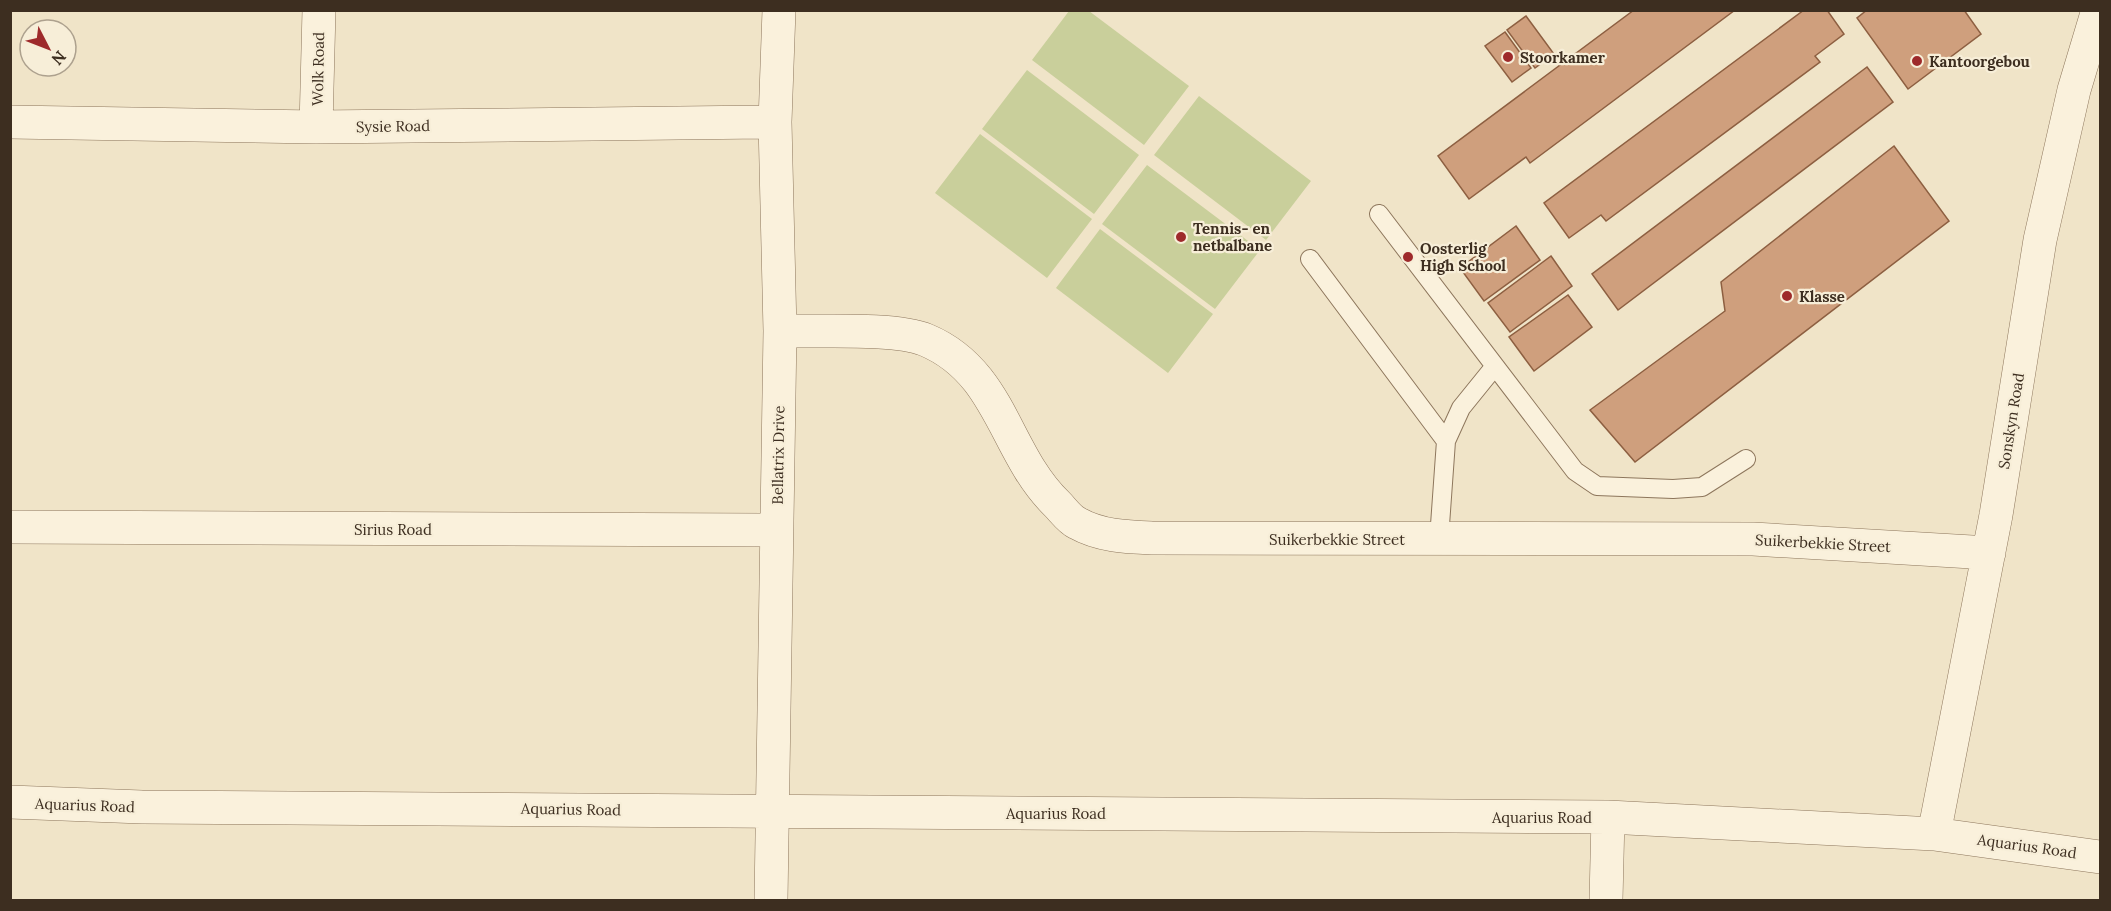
<svg xmlns="http://www.w3.org/2000/svg" width="2111" height="911" viewBox="0 0 2111 911" font-family="Lora,serif">
  <style>
    .green { fill: #c9cf9b }
    .building { fill: #cf9f7d; stroke: #8d5f41; stroke-width: 1.5 }
    .lines { fill: none; stroke-linecap: round; stroke-linejoin: round }
    .lane-casing { stroke: #8d765c; stroke-width: 20 }
    .street-casing { stroke: #8d765c; stroke-width: 34 }
    .lane { stroke: #faf1dc; stroke-width: 18 }
    .street { stroke: #faf1dc; stroke-width: 33 }
    .poi-dot { fill: #9e2a2b; stroke: #f7eed8; stroke-width: 2 }
    .labels { text-anchor: middle; dominant-baseline: central; stroke-width: 4.5; stroke-linejoin: round; paint-order: stroke }
    .poi-label { font-size: 15px; font-weight: bold; fill: #3d2e20; stroke: #f7eed8; text-anchor: start }
    .street-label { font-size: 15px; fill: #3d2e20; stroke: #f7eed8 }
  </style>
  <rect width="100%" height="100%" fill="#f0e4c8"/>
  <path class="green" d="M1069 11H1089L1189 86 1144 145 1032 60Z
    M1027 70 1139 155 1094 214 982 129Z
    M1199 96 1311 181 1266 240 1154 155Z
    M980 134 1092 219 1047 278 935 193Z
    M1147 165 1260 250 1215 309 1102 224Z
    M1100 229 1213 314 1168 373 1056 288Z"/>
  <path class="building" d="M1634 10H1735L1530 163 1526 157 1469 199 1438 156Z
    M1804 10H1827L1844 34 1815 56 1820 62 1606 221 1601 215 1569 238 1544 203Z
    M1867 10H1964L1981 34 1908 89 1857 18Z
    M1526 16 1554 54 1535 68 1507 30Z
    M1505 32 1531 68 1512 82 1485 46Z
    M1867 67 1893 102 1618 310 1592 274Z
    M1894 146 1949 221 1635 462 1590 410 1725 311 1721 282Z
    M1516 226 1540 260 1484 301 1460 268Z
    M1551 256 1572 286 1510 332 1488 303Z
    M1568 295 1592 327 1534 371 1509 337Z"/>
  <g class="lines">
    <g class="lane-casing">
      <path id="lane" d="M1379 214 1575 471 1597 486 1673 489 1702 487 1746 459
        M1310 259 1446 441
        M1439 539 1446 441 1461 408 1495 366"/>
    </g>
    <g class="street-casing">
      <path id="street" d="M10 122 316 127 775 122
        M316 127 319 10
        M780 331C815 332 896 327 926 340 1002 372 1004 453 1057 504 1063 510 1069 519 1077 523 1100 536 1126 537 1152 538L1753 539 1989 553
        M10 527 776 530
        M10 802 142 807 1608 817 1934 834 2100 857
        M1934 834 1996 515 2040 240 2074 90 2098 10
        M771 900 780 331 775 122 779 10
        M1606 900 1608 817"/>
    </g>
    <use href="#lane" class="lane"/>
    <use href="#street" class="street"/>
  </g>
  <g class="poi-dot">
    <circle cx="1508" cy="57" r="6"/>
    <circle cx="1917" cy="61" r="6"/>
    <circle cx="1181" cy="237" r="6"/>
    <circle cx="1408" cy="257" r="6"/>
    <circle cx="1787" cy="296" r="6"/>
  </g>
  <g class="labels">
    <g class="poi-label">
      <text x="1520" y="57">Stoorkamer</text>
      <text x="1929" y="61">Kantoorgebou</text>
      <text x="1193" y="228">Tennis- en<tspan x="1193" dy="17">netbalbane</tspan></text>
      <text x="1420" y="248">Oosterlig<tspan x="1420" dy="17">High School</tspan></text>
      <text x="1799" y="296">Klasse</text>
    </g>
    <g class="street-label">
      <text transform="translate(318 69) rotate(-89)">Wolk Road</text>
      <text transform="translate(393 126) rotate(-1)">Sysie Road</text>
      <text transform="translate(2011 421) rotate(-81)">Sonskyn Road</text>
      <text transform="translate(778 455) rotate(-89)">Bellatrix Drive</text>
      <text x="393" y="529">Sirius Road</text>
      <text x="1337" y="539">Suikerbekkie Street</text>
      <text transform="translate(1823 543) rotate(3)">Suikerbekkie Street</text>
      <text transform="translate(85 805) rotate(2)">Aquarius Road</text>
      <text transform="translate(571 809) rotate(1)">Aquarius Road</text>
      <text x="1056" y="813">Aquarius Road</text>
      <text x="1542" y="817">Aquarius Road</text>
      <text transform="translate(2027 846) rotate(8)">Aquarius Road</text>
    </g>
  </g>
  <rect width="2111" height="911" fill="none" stroke="#3d2e20" stroke-width="24"/>
  <g transform="translate(48 48) rotate(132)"><circle r="28" fill="#f7eed8" stroke="#ada18e" stroke-width="1.5"/>
  <path d="M0-4.5L10 22L0 15L-10 22Z" fill="#9e2a2b"/>
  <text y="-9" font-size="16" font-weight="bold" text-anchor="middle" fill="#3d2e20">N</text>
  </g>
</svg>
